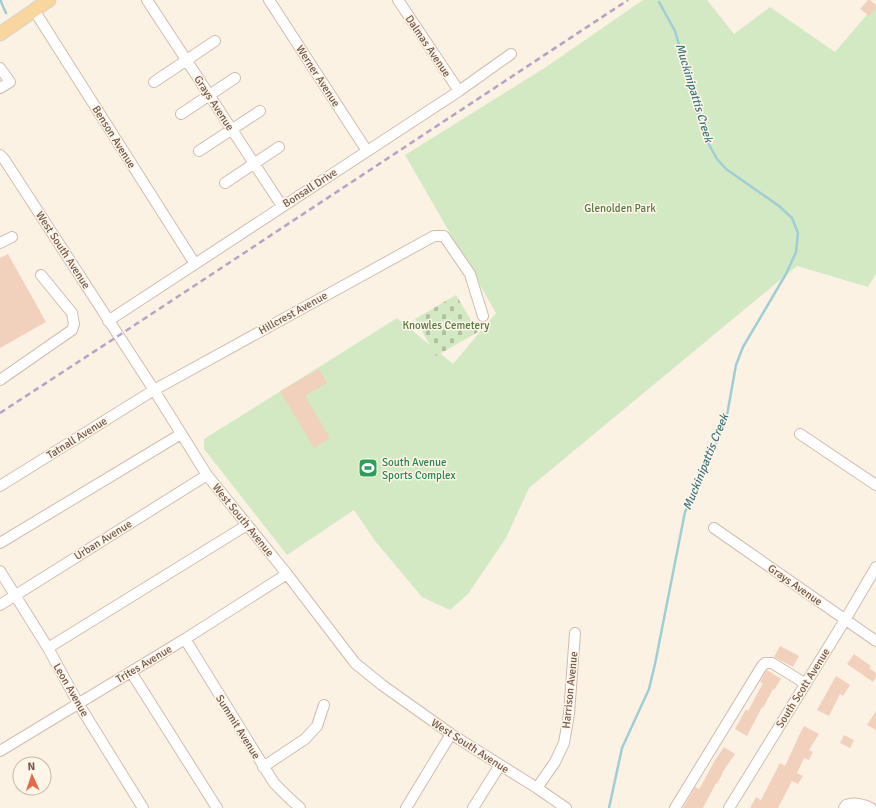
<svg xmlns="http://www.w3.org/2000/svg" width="876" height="808" viewBox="0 0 876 808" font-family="Signika,sans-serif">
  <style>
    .green { fill: #d3e9c3 }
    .cemetery { fill: url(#cemetery-stones) }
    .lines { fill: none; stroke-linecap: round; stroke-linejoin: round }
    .stream { stroke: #9fced6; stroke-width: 2.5 }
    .building { fill: #f1d0bc }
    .minor-casing { stroke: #cfbcae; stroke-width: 12 }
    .major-casing { stroke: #d8d0cc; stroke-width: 15 }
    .minor { stroke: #fff; stroke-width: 10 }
    .major { stroke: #f9d69d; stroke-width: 13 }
    .rail { stroke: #b5a3c5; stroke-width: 2.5; stroke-dasharray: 6 4; stroke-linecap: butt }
    .labels { text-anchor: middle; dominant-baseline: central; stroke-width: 3; stroke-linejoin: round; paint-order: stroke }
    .street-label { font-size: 11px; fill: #74584a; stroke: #fff6ea }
    .park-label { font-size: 11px; fill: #537942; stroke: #fff6ea }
    .leisure-label { font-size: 11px; fill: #27864d; stroke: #fff6ea; text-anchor: start }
    .water-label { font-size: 12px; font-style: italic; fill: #41767f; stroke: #fff6ea }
  </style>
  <defs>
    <pattern id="cemetery-stones" width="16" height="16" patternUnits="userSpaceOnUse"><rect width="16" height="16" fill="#d3e9c3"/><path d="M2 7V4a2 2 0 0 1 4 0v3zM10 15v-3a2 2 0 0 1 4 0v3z" fill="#b0c0a0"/></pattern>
  </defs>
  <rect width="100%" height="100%" fill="#fcf2e4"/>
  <path class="green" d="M643 0H707L734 34 770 7 835 52 876 4V274L868 287 797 266 529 488 506 538 468 594 450 610 422 597 375 541 354 510 287 555 204 449V439L397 318 453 364 496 313 405 155 546 67Z"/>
  <path class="cemetery" d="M456 295 478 332 436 356 415 319Z"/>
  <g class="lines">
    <path class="stream" d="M1 0V2L6 13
      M609 808 622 748 649 689 655 664 685 512 698 482 716 443 727 415 736 365 743 347 786 274 796 252 798 233 792 218 779 206 726 169 717 159 707 141 675 31 659 2"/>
  </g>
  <path class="building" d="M868 0H870L876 5V8L869 16 860 9Z
    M8 254 46 322 0 348V258Z
    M319 369 327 383 305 396 330 438 314 448 280 391Z
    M780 646 799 656 793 667 774 657Z
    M854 654 871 666 869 668 876 673V677L873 682 847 664Z
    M767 670 781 679 774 690 773 689 763 708 762 707 747 736 735 729 746 709 748 711 763 683 760 682Z
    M836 676 850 685 843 696 840 694 829 716 817 710Z
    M876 711V730L867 725Z
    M804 726 819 734 809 750 813 752 809 760 804 758 797 773 803 776 798 784 792 781 778 808H750L756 797 761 800 780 763 785 766 798 738V737Z
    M844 735 854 740 850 748 840 743Z
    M724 747 735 754 722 773H723L717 784 716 783 703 808H683L695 787 699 789 701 786 715 760Z"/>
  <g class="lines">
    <g class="minor-casing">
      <path id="minor" d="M147 0 282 206
        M269 0 367 151
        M398 0 459 91
        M34 10 195 264
        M0 68 10 82 0 88
        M154 82 215 41
        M181 114 235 78
        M199 151 260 111
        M0 155 4 159 154 390 207 475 287 574 355 663 382 685 451 734 537 788 566 808
        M225 183 279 147
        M0 243 12 237
        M108 321 459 91 511 54
        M0 380 72 330 74 324 72 313 41 275
        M800 434 876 485
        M0 486 154 390 434 236H444L470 274 483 316
        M714 528 876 641
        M0 543 181 434
        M0 571 48 648 78 703 143 808
        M0 605 207 475
        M185 639 274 783 287 796 300 808
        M48 648 247 525
        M131 672 217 808
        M0 751 185 639 287 574
        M263 767 305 739 317 726 324 705
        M537 788 555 762 564 743 569 714 575 633
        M406 808 451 734
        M473 808 500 765
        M675 808 762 666 765 663H772L806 684
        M729 808 845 620 876 567
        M844 808 846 805C854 802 864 804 871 808"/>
    </g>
    <g class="major-casing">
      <path id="major" d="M0 34 49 0"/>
    </g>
    <use href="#minor" class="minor"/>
    <use href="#major" class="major"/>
    <path class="rail" d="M0 413 118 336 628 0"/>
  </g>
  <defs>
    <g id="stadium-square" transform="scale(1)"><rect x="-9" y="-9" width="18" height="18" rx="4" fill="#2e9e5b" stroke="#fff6ea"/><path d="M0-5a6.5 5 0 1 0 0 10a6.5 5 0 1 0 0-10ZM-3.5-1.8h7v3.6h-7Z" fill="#fff"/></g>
  </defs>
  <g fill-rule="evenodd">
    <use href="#stadium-square" x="368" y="468"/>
  </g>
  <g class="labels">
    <g class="street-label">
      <text transform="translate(428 46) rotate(56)">Dalmas Avenue</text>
      <text transform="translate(318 76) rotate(57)">Werner Avenue</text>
      <text transform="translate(214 103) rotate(57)">Grays Avenue</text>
      <text transform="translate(114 137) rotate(58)">Benson Avenue</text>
      <text transform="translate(310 188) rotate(-33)">Bonsall Drive</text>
      <text transform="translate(63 250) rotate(57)">West South Avenue</text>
      <text transform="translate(293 313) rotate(-29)">Hillcrest Avenue</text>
      <text transform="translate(77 438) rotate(-32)">Tatnall Avenue</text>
      <text transform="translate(243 520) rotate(51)">West South Avenue</text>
      <text transform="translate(103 540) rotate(-32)">Urban Avenue</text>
      <text transform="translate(795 585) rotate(35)">Grays Avenue</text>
      <text transform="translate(144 664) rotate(-31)">Trites Avenue</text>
      <text transform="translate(803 688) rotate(-58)">South Scott Avenue</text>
      <text transform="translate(71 690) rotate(60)">Leon Avenue</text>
      <text transform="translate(570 690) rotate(-84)">Harrison Avenue</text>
      <text transform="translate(238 727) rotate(58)">Summit Avenue</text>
      <text transform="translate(470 746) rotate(33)">West South Avenue</text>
    </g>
    <g class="park-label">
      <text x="620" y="208">Glenolden Park</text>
      <text x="446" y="325">Knowles Cemetery</text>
    </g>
    <g class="leisure-label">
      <text x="382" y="462">South Avenue<tspan x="382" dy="13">Sports Complex</tspan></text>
    </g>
    <g class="water-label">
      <text transform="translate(694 93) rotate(73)">Muckinipattis Creek</text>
      <text transform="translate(706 462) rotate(-68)">Muckinipattis Creek</text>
    </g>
  </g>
  <g transform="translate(32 776) rotate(357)"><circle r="19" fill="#fff6ea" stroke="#c7b7aa"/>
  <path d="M0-3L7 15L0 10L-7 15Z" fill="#e36b4b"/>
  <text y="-6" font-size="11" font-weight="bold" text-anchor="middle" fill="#74584a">N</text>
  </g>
</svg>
